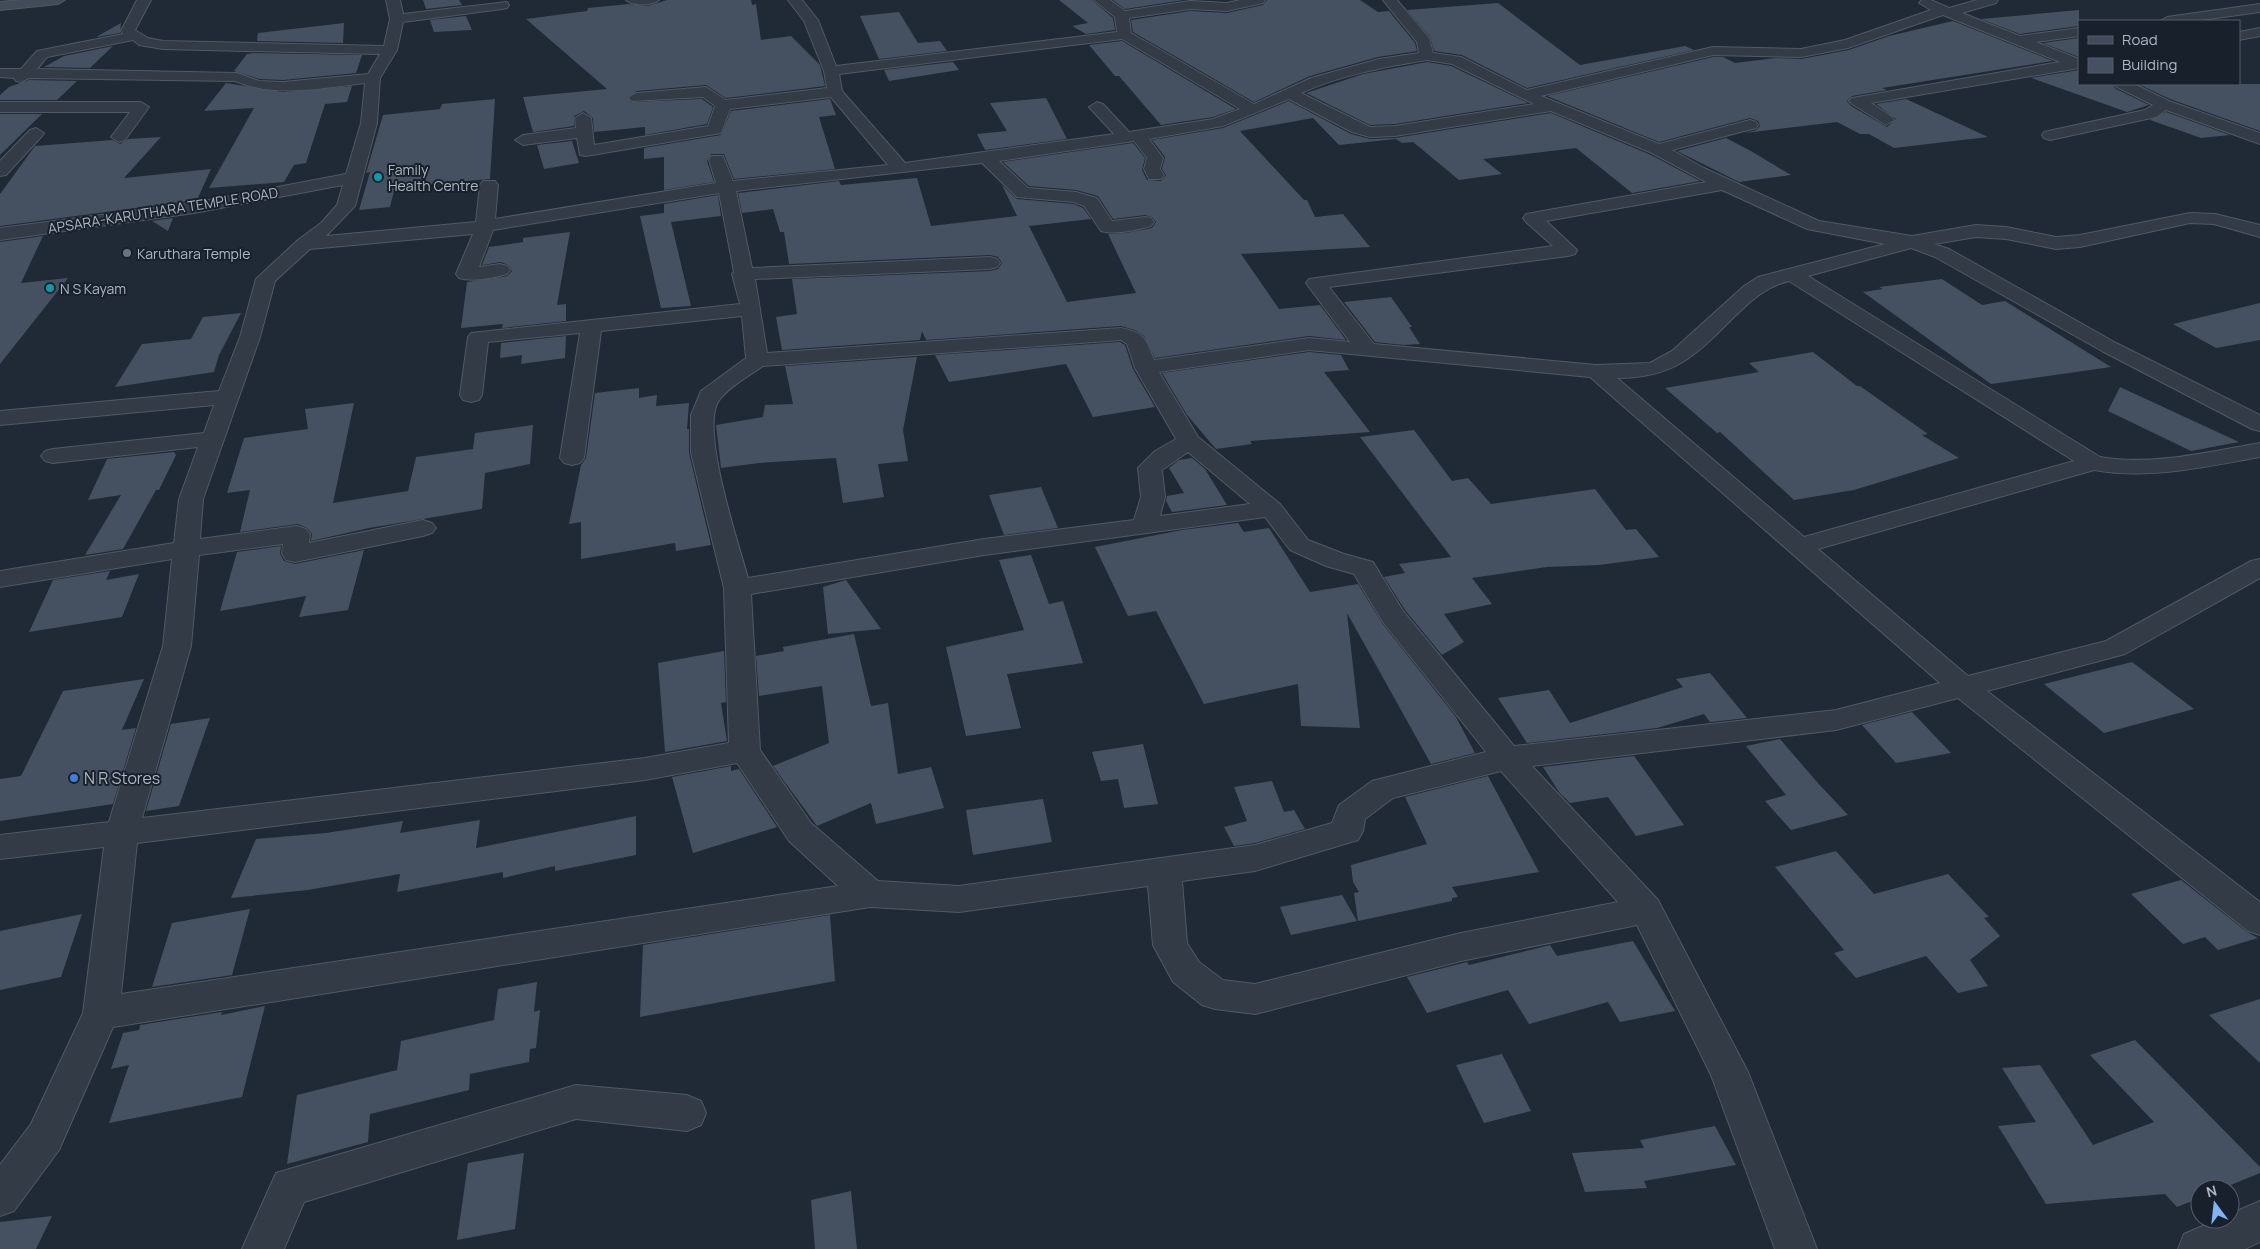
<svg xmlns="http://www.w3.org/2000/svg" width="2260" height="1249" viewBox="0 0 2260 1249" font-family="Manrope,sans-serif">
  <style>
    .building { fill: #455160 }
    .lines { fill: none; stroke-linecap: round; stroke-linejoin: round }
    .minor-casing { stroke: #505964; stroke-width: 2 }
    .secondary-casing { stroke: #505964; stroke-width: 2 }
    .minor { fill: #333c46; fill-rule: evenodd }
    .secondary { fill: #414b59; fill-rule: evenodd }
    .culture-dot { fill: #0f9aa8; stroke: #18212b; stroke-width: 2 }
    .worship-dot { fill: #6b7280; stroke: #18212b; stroke-width: 2 }
    .shop-dot { fill: #3f7fe0; stroke: #18212b; stroke-width: 2 }
    .labels { text-anchor: middle; dominant-baseline: central; stroke-width: 4; stroke-linejoin: round; paint-order: stroke }
    .far-poi-label { font-size: 14px; fill: #adb6c3; stroke: #18212b; text-anchor: start }
    .far-street-label { font-size: 14px; fill: #adb6c3; stroke: #18212b }
    .poi-label { font-size: 16px; fill: #adb6c3; stroke: #18212b; text-anchor: start }
  </style>
  <rect width="100%" height="100%" fill="#1f2a36"/>
  <path class="building" d="M423 0H459L462 5 426 9Z
    M667 0H751L752 5 756 4 761 40 791 36 820 65 825 86 726 98 706 85 637 91 628 97 631 102 702 99 713 107 707 124 645 135V127L594 132 593 118 584 111 574 116V126L533 132 523 97 607 89 526 19 587 11 588 8 629 4 648 6Z
    M1059 0H1092L1113 18 1115 30 1086 34 1072 26 1088 23Z
    M1113 0H1184L1125 9Z
    M1267 0H1360L1378 12 1389 11 1415 43 1417 51 1378 57 1310 76 1254 102 1133 32 1131 20 1190 11 1227 13 1263 5Z
    M1498 3 1580 65 1685 46 1694 50 1527 88 1462 55 1434 51 1430 37 1407 10Z
    M2079 10V26L2020 34 1981 19Z
    M899 12 918 43 940 41 947 51 879 59 860 16Z
    M466 16 472 30 434 32 430 20Z
    M1953 21 2053 61 1882 88 1887 90 1852 96 1847 101 1851 106 1887 127 1896 119 1876 104 1906 99 1988 137 1894 148 1869 134H1860L1837 122 1745 133 1756 130 1760 126 1758 121 1750 118 1659 142 1547 96 1713 57H1723L1735 63 1776 58 1801 59 1849 50 1889 36Z
    M121 23 120 33 96 37Z
    M344 23 343 43 257 41 258 33Z
    M2079 38V57L2043 43Z
    M1122 41 1236 109 1213 117 1161 125 1119 76H1115L1089 45Z
    M113 46 90 68 44 67 64 56Z
    M254 53 362 55 356 73 283 80 259 79 234 71 247 54Z
    M953 62 959 70 889 81 884 70Z
    M1427 62 1451 66 1528 103 1395 124 1370 125 1306 93 1363 74Z
    M2079 70V84H2112L2116 89 2149 105 2127 112 2031 78Z
    M29 80 77 81 57 100H0V95L9 87Z
    M226 83 283 92 352 86 347 102 325 104 306 163 294 165 284 182 209 188 254 108 204 111Z
    M2138 84H2260V131L2170 99Z
    M1046 98 1067 139 985 150 977 134 1007 131 990 103Z
    M495 99 490 179 395 187 390 207 359 210 370 172 366 173 383 115 440 109 442 104Z
    M830 99 836 115 819 117 835 169 734 179 724 154H711L707 161 714 182 664 190V157L644 159V148L721 135 731 111Z
    M1289 101 1351 134 1370 139 1395 138 1551 113 1651 155 1700 181 1632 193 1576 148 1483 159 1502 174 1459 180 1413 142 1402 143 1396 139 1339 145 1313 118 1240 131 1304 200H1307L1315 217 1343 214 1370 247 1241 254 1279 309 1320 305 1346 340 1309 336 1155 358 1144 336 1135 330 1121 326 926 340 922 331 920 340 782 350 776 317 797 314 792 279 990 271 998 269 1002 263 998 257 990 255 789 264 784 232H780L773 209 742 213 738 193 839 181 841 185 917 178 931 226 1017 216 1002 185 1017 199 1074 204 1083 208 1091 219 1029 226 1067 302 1136 293 1108 234 1126 233 1152 228 1156 222 1152 217 1145 215 1113 219 1098 196 1076 190 1029 186 1003 162 1133 143 1145 158 1142 170 1147 180 1161 181 1166 175 1162 169 1165 157 1152 140 1223 128Z
    M2166 112 2230 135 2201 138 2150 120Z
    M0 114H42L0 155Z
    M161 137 124 178 211 169 197 200 0 226V194L35 146 113 140 120 144 128 139Z
    M1726 138 1751 151 1791 175 1739 182 1677 151Z
    M572 141 579 163 544 169 537 145Z
    M718 195 721 216 671 222 691 306 661 308 640 216 664 213V204Z
    M173 218 168 231 152 221Z
    M570 232 557 305 566 304V321L502 328 503 324 461 328 467 282 502 277 507 276 512 271 508 265 501 262 482 265 489 247 523 242V238Z
    M43 236 21 283 68 278 0 364V242Z
    M1942 279 1982 305 2005 301 2111 367 1991 384 1863 292 1883 289 1879 287Z
    M1391 297 1412 327H1409L1420 344 1404 345 1375 342 1344 302Z
    M2260 303V340L2216 348 2173 324Z
    M241 313 219 355 214 372 115 387 142 344 191 339 203 317Z
    M566 336 565 358 521 364 522 355 500 358 501 343Z
    M1120 342 1125 345 1133 369 1155 407 1093 417 1066 364 949 382 935 355Z
    M1309 352 1341 355 1349 370 1324 372 1370 432 1250 441 1252 444 1216 449 1187 415 1162 373Z
    M1813 352 1857 386H1860L1928 434 1922 435 1959 458 1854 490 1794 500 1720 432 1717 433 1665 388 1759 372 1749 363Z
    M917 357 903 430 908 461 878 464 884 497 843 503 836 458 759 463 721 468 716 425 763 417 765 405 793 404 785 366Z
    M2120 387 2239 442 2191 451 2108 411Z
    M639 388V398L657 395 656 406 689 403 687 429H689V453L711 545 676 551 675 543 581 559V522L569 524 581 465 586 458 595 393Z
    M354 403 333 503 408 491 416 457 473 449 475 433 533 425 530 464 485 473 482 509 369 528 311 541 312 534 307 528 298 524 240 532 250 490 227 493 244 438 308 429 305 409Z
    M1414 430 1452 481 1468 478 1491 504 1595 489 1626 530 1636 529 1659 557 1599 565 1547 567 1472 578 1492 604 1444 614 1464 642 1442 655 1405 610 1384 577 1405 573 1399 564 1451 557 1360 437Z
    M174 452 176 455 159 490H156L123 549 85 555 121 495 88 500 107 459Z
    M1192 458 1205 469 1227 505 1172 512 1166 501 1167 496 1184 493 1169 468 1179 460Z
    M1041 487 1058 528 1004 535 989 495Z
    M1238 523 1244 532 1269 528 1310 592 1358 584 1382 623 1456 717 1475 753 1431 764 1347 613 1360 728 1301 726 1298 684 1204 704 1156 611 1128 616 1095 547 1182 530Z
    M281 546 280 554 284 561 295 564 364 550 348 610 299 617 306 596 220 611 237 552Z
    M1031 555 1049 604 1063 601 1083 663 1007 674 1021 728 966 736 946 647 1024 630 999 560Z
    M110 571 106 580 139 574 122 617 29 632 53 580Z
    M846 580 881 629 828 634 823 587Z
    M854 634 871 706 888 703 898 774 931 767 944 808 876 824 871 803 817 826 773 766 829 743 822 686 759 696 756 656 784 651 783 647Z
    M724 651 726 702 721 703 727 741 665 752 658 663Z
    M2132 662 2194 709 2104 733 2044 684Z
    M1710 673 1747 718 1710 722 1704 714 1657 728 1527 743 1498 698 1549 690 1570 723 1683 687 1676 679Z
    M144 679 122 730 136 728 113 804 0 821V779L21 776 63 691Z
    M1912 712 1951 753 1896 763 1862 725Z
    M210 718 179 806 146 811 171 724Z
    M1780 739 1817 782 1848 815 1791 830 1765 801 1786 795 1746 746Z
    M1143 744 1158 804 1124 808 1118 779 1101 781 1092 752Z
    M1634 756 1684 825 1636 836 1608 797 1570 803 1559 792 1543 767Z
    M731 766V771L739 769 777 827 693 853 672 777Z
    M1488 776 1539 872 1452 887 1458 897 1452 898V901L1358 921 1354 893 1359 892 1353 882 1351 865 1427 844 1405 797Z
    M1272 781 1284 812 1294 810 1305 829 1255 843 1234 846 1224 827 1247 821 1234 787Z
    M1043 799 1052 842 973 855 966 810Z
    M636 816V855L555 871V866L503 878V872L397 892 400 874 308 890 231 898 256 839 326 833 403 821 400 833 480 820 476 848Z
    M1836 851 1874 894 1948 874 1989 917 1984 918 2000 936 1970 960 1988 986 1958 993 1926 956 1856 978 1834 953 1844 950 1775 867Z
    M2181 880 2247 932 2258 938 2218 950 2205 937 2183 944 2131 894Z
    M1342 895 1357 921 1291 935 1280 907Z
    M250 909 232 975 152 987 172 923Z
    M82 914 61 977 0 990V931Z
    M830 915 835 981 640 1017 643 945Z
    M1633 941 1675 1011 1620 1022 1608 1002 1529 1024 1508 990 1427 1013 1407 977 1467 962 1469 965 1550 945 1557 956Z
    M537 982 534 1012 540 1010 536 1048 530 1049 529 1062 470 1074 469 1090 370 1114 368 1142 287 1164 297 1095 397 1070 401 1041 494 1020 498 989Z
    M2260 999V1063L2209 1015Z
    M265 1006 242 1097 109 1123 129 1065 111 1069 123 1033 139 1030 140 1025 222 1012 221 1015Z
    M2135 1040 2260 1167V1173L2221 1189H2200V1198L2177 1207 2165 1194 2046 1204 1998 1126 2036 1122 2002 1068 2040 1065 2093 1145 2154 1122 2090 1055Z
    M1502 1054 1531 1111 1484 1123 1456 1065Z
    M1715 1126 1736 1165 1644 1181 1647 1188 1585 1192 1572 1153 1644 1148 1640 1140Z
    M524 1153 515 1229 457 1240 468 1163Z
    M851 1191 857 1249H815L811 1200Z
    M52 1216 36 1249H0V1222Z"/>
  <g class="lines">
    <g class="minor-casing">
      <path id="minor" d="M137 0H151L135 30 148 38 163 41 384 46 390 19 386 0H400L403 14 507 2 509 5 507 8 502 9 403 22 397 50 380 78 377 123 355 206 326 236 476 222 480 185 483 181H495L498 185 495 219 716 183 709 160 711 156H723L733 181 888 165 831 97 730 109 721 133 586 156 580 155 577 138 523 145 515 140 523 135 576 128 575 118 583 113 591 118 594 145 708 126 715 106 703 97 632 101 629 98 632 95 637 93 706 87 726 100 827 88 824 71 804 21 788 0H802L818 20 836 66 1117 32 1115 17 1094 0H1110L1125 11 1190 1 1227 3 1240 0H1265L1263 3 1227 11 1190 9 1129 18 1131 33 1254 104 1311 78 1379 59 1419 53 1417 42 1383 0H1397L1429 38 1433 53 1461 57 1527 90 1713 47 1801 49 1845 40 1931 10 1919 3 1922 0H1931L1949 8 1977 0H1998L1996 3 1962 13 2020 36 2079 28V36L2036 42 2079 59V68L1871 103 1892 117 1894 120 1886 125 1852 104 1849 101 1852 98 2060 62 1943 15 1848 48 1801 57 1713 55 1541 96 1659 144 1750 120 1756 122 1758 125 1756 128 1672 150 1704 168 1819 221 1912 236 1976 225 2006 227 2056 237 2080 235 2190 213 2215 214 2260 225V237L2214 224 2190 223 2080 247 2056 249 2006 239 1976 237 1934 244 1949 249 2116 343 2260 415V431L2252 429 2102 351 1935 257 1911 248 1808 276 2100 457C2153 466 2207 452 2260 443V457C2204 467 2150 480 2094 470L1818 549 1968 676 2106 641 2251 561 2260 559V578L2125 654 1987 691 2260 902V935L2248 931 1958 698 1836 730 1532 766 1658 900 1748 1072 1817 1249H1775L1711 1075 1637 925 1461 961 1255 1014 1215 1009 1202 1005 1173 982 1153 945 1148 886 959 912 870 907 113 1027 59 1150 14 1211 0 1216V1165L31 1124 83 1013 104 847 0 859V835L109 822 163 646 172 559 0 587V571L174 543 179 499 198 447 53 463 45 461 41 456 45 451 53 449 204 433 214 405 0 425V411L219 391 240 337 256 279 298 240 321 223 337 205 343 185 194 213 0 240V228L194 203 346 174 361 123 365 83C321 88 277 98 235 81L29 78 21 82 16 81 14 78 0 77V69H21L37 51 123 34 121 31ZM1122 39 1240 109 1213 119 1129 132 1103 104 1097 102 1089 107 1114 134 905 163 842 91 839 74ZM133 40 139 45 163 49 380 54 368 74 283 82 259 81 237 73 37 69 47 57ZM1427 60 1452 64 1534 104 1395 126 1370 127 1301 93C1341 75 1384 67 1427 60ZM1289 99 1352 132 1370 137 1395 136 1551 111 1652 153 1706 182 1526 214 1523 218 1526 222 1553 246 1309 279 1306 283 1350 342 1309 338 1154 360C1146 339 1144 332 1121 328L767 353 755 279 990 269 997 267 1000 263 997 259 990 257 752 268 736 191 982 163 1017 197 1074 202 1084 206 1101 231C1115 235 1137 230 1151 226L1154 222 1151 218 1145 217 1112 221 1097 198 1076 192 1028 188 999 161 1134 141 1147 158 1144 169 1149 179H1161L1164 175 1160 169 1163 158 1149 139 1223 126ZM1722 190 1807 229 1885 244 1758 277 1744 286 1672 351 1650 363 1596 365 1374 344 1329 287 1568 256 1575 254 1577 250 1546 221ZM719 193 734 272 732 274 740 304 471 333 468 337 460 395 463 400 471 402 479 400 482 395 488 342 580 333 560 458 564 463 572 465 580 463 584 458 601 331 742 316 746 358 701 391 691 415V453L724 588 729 743 645 758 142 818 191 646 199 555 283 544 282 554 286 560 295 562 423 536 432 533 436 528 432 523 423 520 309 543 310 534 306 529 297 526 200 539 203 499 260 337 275 281 310 249 473 234 456 274 459 278C473 282 493 278 507 274L510 270 507 266 500 264 479 267 493 230ZM1789 281 2074 461 1804 537 1617 378C1675 378 1696 355 1735 316 1752 300 1765 287 1789 281ZM1121 340 1127 344 1135 368 1176 439 1155 451 1138 468 1141 497 1134 520 984 539 748 578C739 545 698 424 720 399 730 386 749 376 763 366ZM1309 350 1590 377 1940 683 1836 710 1514 746 1403 611 1373 562 1344 554 1308 540 1280 504 1198 437 1159 372ZM1188 452 1250 504 1160 516 1165 497 1162 470ZM1265 517 1290 550 1326 566 1354 574 1383 622 1486 752 1372 781 1339 805 1332 823 1255 845 959 886 878 881 811 823 760 750 751 594 984 555ZM737 763 789 841 838 886 121 994 137 843 645 780ZM1501 771 1618 902 1461 933 1255 984 1223 980 1199 962 1187 943 1182 881 1255 871 1358 840 1363 831 1365 819 1393 798Z
        M626 0H659C652 6 633 6 626 0Z
        M2260 4V12L2194 21H2160L2167 17Z
        M2260 28V36L2239 40V32Z
        M2114 84H2134L2169 101 2260 133V144L2166 110 2156 117 2050 140 2044 138 2042 135 2044 132 2145 110 2153 105 2117 87Z
        M0 102H141L149 107 125 140 119 142 111 137 130 112H0Z
        M36 128 44 133 42 136 6 175 0 176V161L30 130Z
        M576 1085 687 1095 701 1101 706 1113 701 1125 687 1131 576 1119 304 1202 284 1249H242L276 1173Z
        M2260 1201V1242L2245 1249H2178L2184 1234 2219 1219H2230V1214Z"/>
    </g>
    <g class="secondary-casing">
      <path id="secondary" d="M20 0H65L58 4 0 10V2Z"/>
    </g>
    <use href="#minor" class="minor"/>
    <use href="#secondary" class="secondary"/>
  </g>
  <g class="culture-dot">
    <circle cx="378" cy="177" r="5"/>
    <circle cx="50" cy="288" r="5"/>
  </g>
  <circle class="worship-dot" cx="127" cy="253" r="5"/>
  <circle class="shop-dot" cx="74" cy="778" r="5"/>
  <g class="labels">
    <g class="far-poi-label">
      <text x="388" y="169">Family<tspan x="388" dy="16">Health Centre</tspan></text>
      <text x="137" y="253">Karuthara Temple</text>
      <text x="60" y="288">N S Kayam</text>
    </g>
    <g class="far-street-label">
      <text transform="translate(163 210) rotate(-9)">APSARA-KARUTHARA TEMPLE ROAD</text>
    </g>
    <g class="poi-label">
      <text x="84" y="778">N R Stores</text>
    </g>
  </g>
  <rect x="2078" y="20" width="162" height="65" fill="#18212b" stroke="#545d68"/>
  <rect x="2088" y="36" width="25" height="8" fill="#414b59" stroke="#545d68"/>
  <text x="2122" y="45" font-size="15" fill="#adb6c3">Road</text>
  <rect x="2088" y="58" width="25" height="15" fill="#455160" stroke="#545d68"/>
  <text x="2122" y="70" font-size="15" fill="#adb6c3">Building</text>
  <g transform="translate(2215 1204) rotate(345)"><circle r="24" fill="#18212b" stroke="#545d68"/>
  <path d="M0-4L9 19L0 12L-9 19Z" fill="#7fb2f6"/>
  <text y="-8" font-size="14" font-weight="bold" text-anchor="middle" fill="#adb6c3">N</text>
  </g>
</svg>
